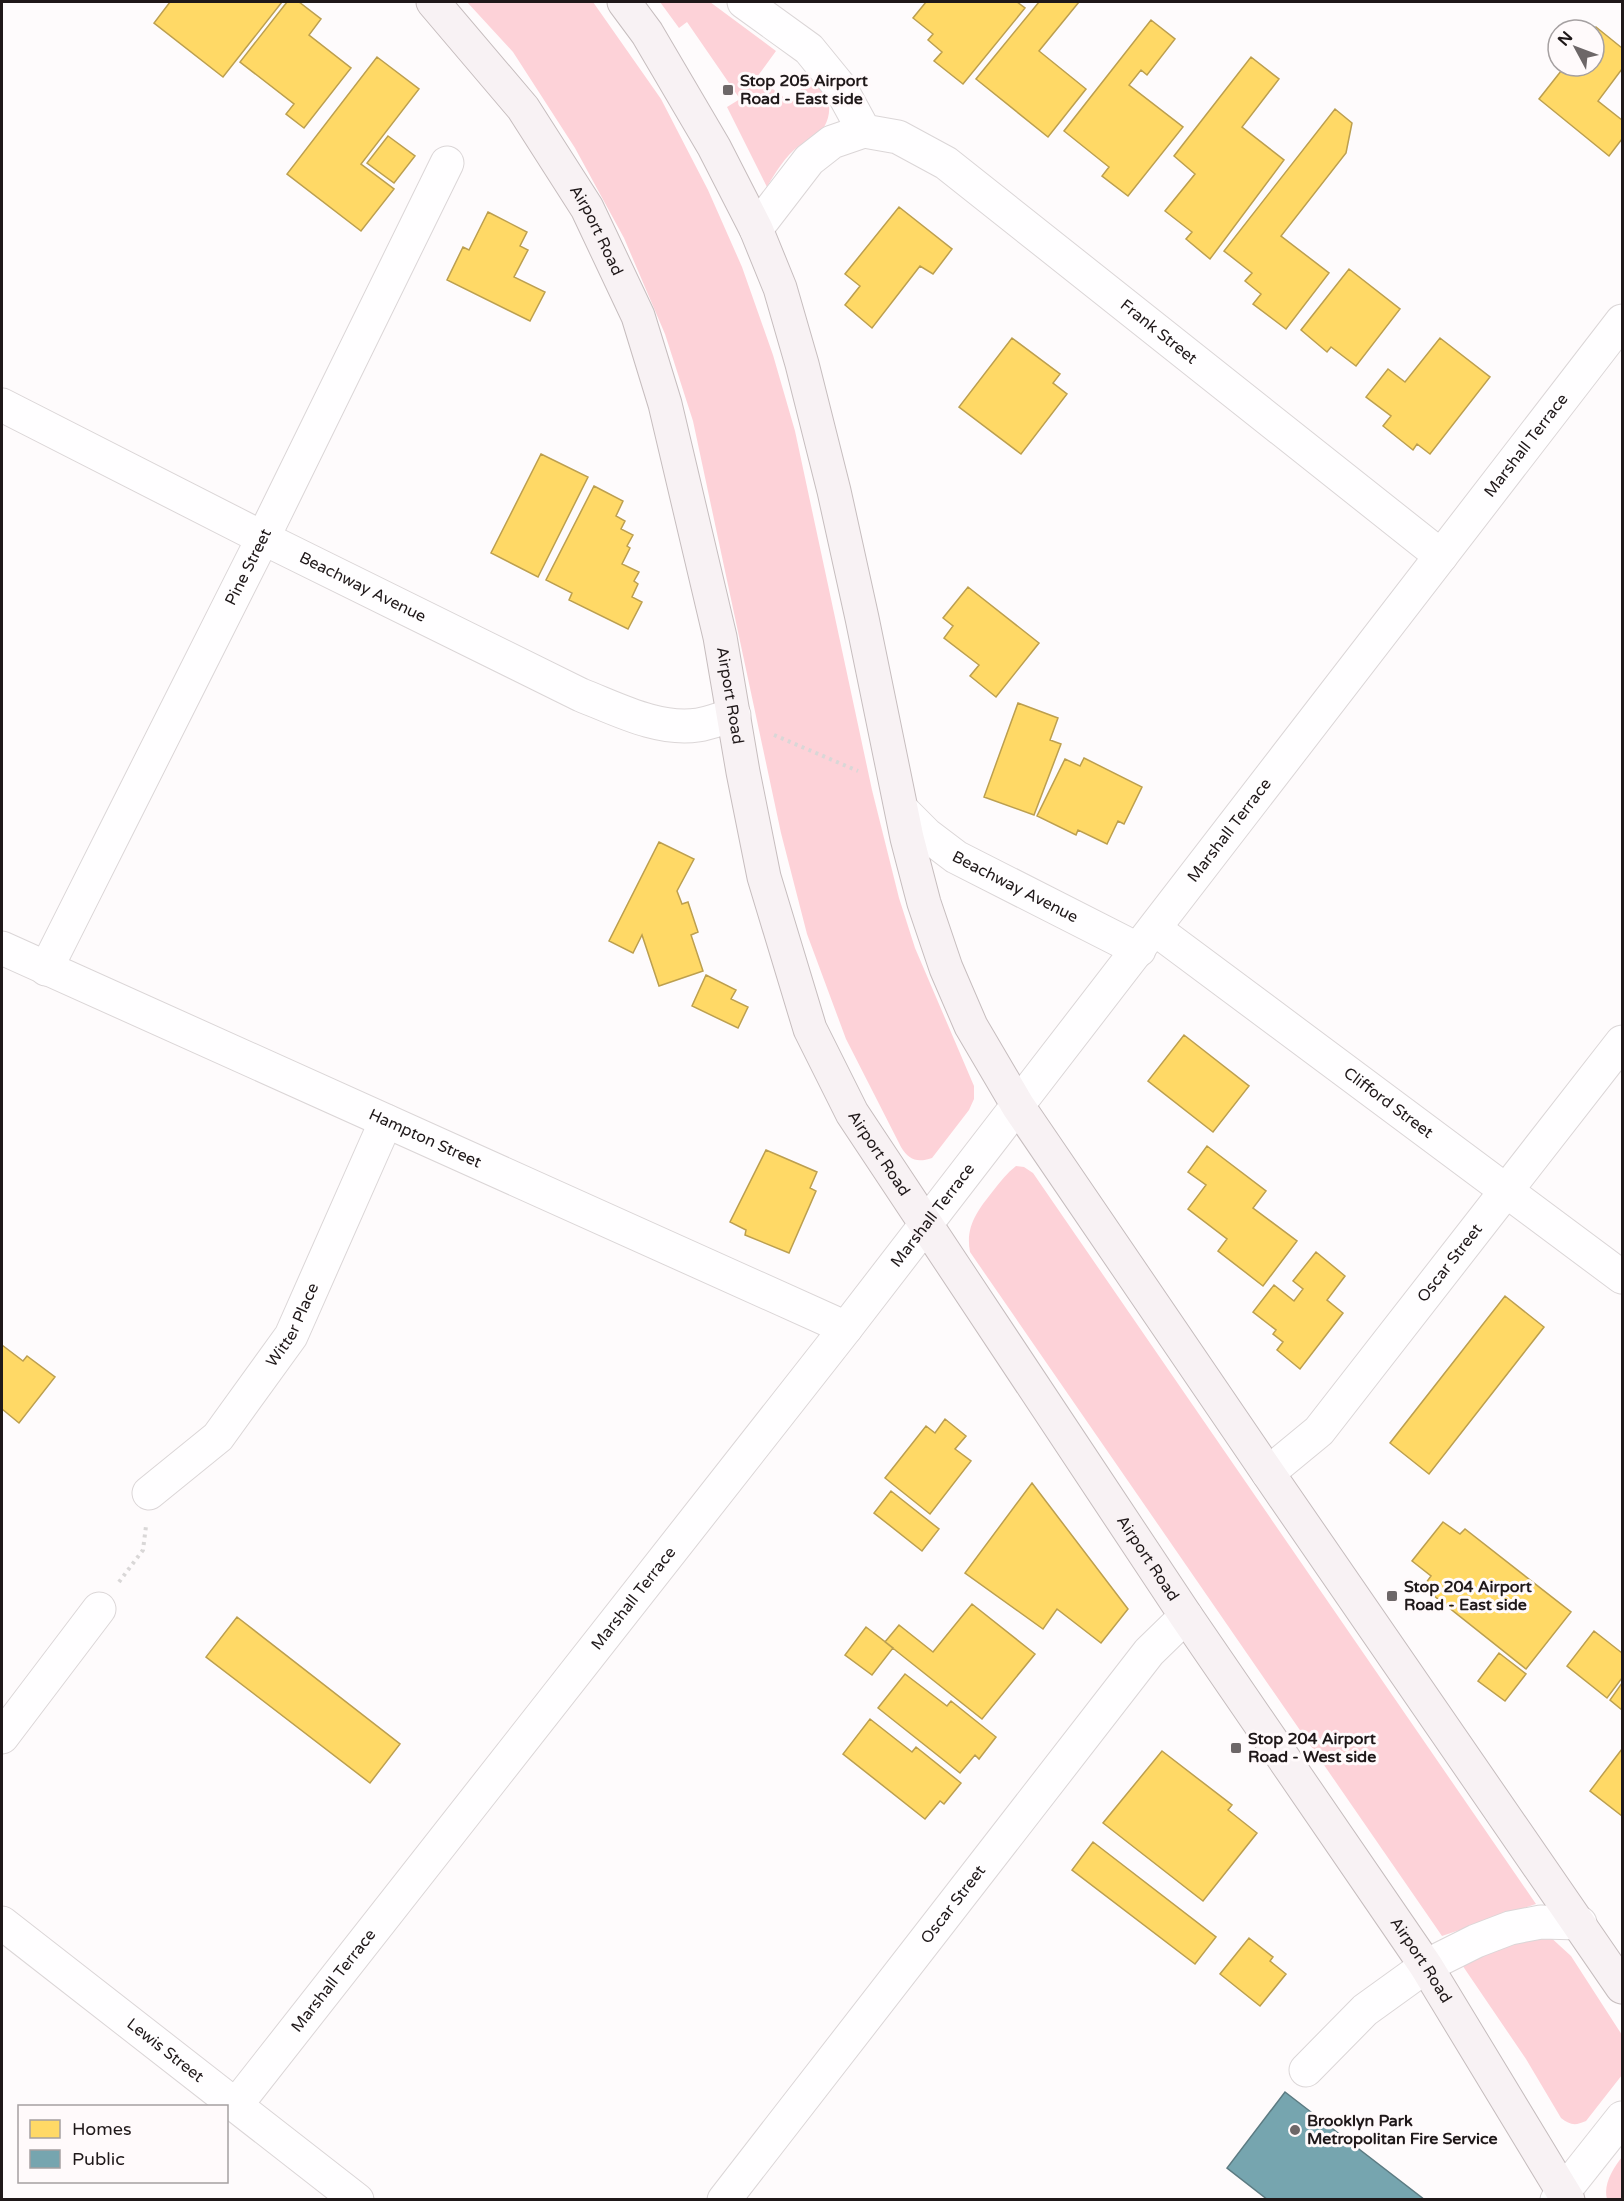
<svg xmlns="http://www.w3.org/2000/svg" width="1624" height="2201" viewBox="0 0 1624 2201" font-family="'Varela Round',sans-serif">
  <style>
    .green { fill: #fdd2d8 }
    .homes { fill: #ffd966; stroke: #bc9f4f; stroke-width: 1.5 }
    .public { fill: #76a5af; stroke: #5c7b82; stroke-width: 1.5 }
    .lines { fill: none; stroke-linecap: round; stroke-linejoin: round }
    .minor-casing { stroke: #dbd6d7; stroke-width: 35 }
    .major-casing { stroke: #c6bdbe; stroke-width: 35 }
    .path { stroke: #d9d7d7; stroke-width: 4; stroke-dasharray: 3 4.5; stroke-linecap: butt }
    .minor { stroke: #fffeff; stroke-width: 33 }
    .major { stroke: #f8f2f4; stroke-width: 33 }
    .poi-dot { fill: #6d6768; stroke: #fffafb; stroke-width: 2 }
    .labels { text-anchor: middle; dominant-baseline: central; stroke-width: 6; stroke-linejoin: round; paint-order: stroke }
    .poi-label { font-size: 16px; font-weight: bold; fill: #1f1819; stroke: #fffafb; text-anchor: start }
    .street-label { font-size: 16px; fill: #1f1819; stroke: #fffafb }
  </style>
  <rect width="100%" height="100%" fill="#fefbfc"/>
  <path class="green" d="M467 2H593L661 99 708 190 742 267 773 355 795 431 872 790 899 898 915 948 974 1086V1099L969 1110 932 1158C917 1163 909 1160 901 1147L846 1039 807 934 781 833 693 421 665 334 624 238 575 148 513 52Z
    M660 2H710L776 51 757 77 791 103 810 77C815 82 823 88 826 95 834 111 826 131 812 140 808 143 803 143 799 146 786 155 775 173 767 187L727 107 740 99 687 22 679 28Z
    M1016 1166 1024 1167 1033 1173 1536 1904 1442 1936 970 1252C965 1226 978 1210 993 1191 1000 1182 1007 1173 1016 1166Z
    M1547 1934 1571 1956 1622 2035V2075L1586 2121C1575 2126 1570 2125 1561 2118L1526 2059 1456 1956Z
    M1622 2157V2199H1607C1603 2185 1613 2168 1622 2157Z"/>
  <path class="homes" d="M170 2H282L223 77 154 23Z
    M287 2H299L321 19 309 35 351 68 304 128 286 114 294 104 240 62Z
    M926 2H1017L1025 8 963 84 934 61 942 52 928 40 933 34 913 18Z
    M1039 2H1079L1039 51 1086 89 1048 137 976 79Z
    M1151 20 1175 39 1147 75 1141 70 1129 85 1183 127 1128 196 1102 176 1109 167 1064 131Z
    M1596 27 1622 48V69L1598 101 1622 120V139L1609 156 1539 99 1565 66H1594L1593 30Z
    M377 57 419 89 361 164 394 189 361 231 287 174Z
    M1251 57 1279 79 1242 127 1284 160 1210 259 1186 239 1192 232 1165 211 1195 174 1174 156Z
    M1335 109 1352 123 1346 153 1281 236 1329 273 1286 329 1253 304 1261 294 1245 281 1252 273 1224 251Z
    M388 136 415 156 394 183 367 163Z
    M899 207 952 249 933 274 920 266 872 328 845 305 860 286 845 274Z
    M488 212 527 232 520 246 528 250 514 277 545 292 530 321 447 280 463 247 469 250Z
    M1349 269 1400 309 1356 366 1331 347 1327 352 1301 330Z
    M1012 338 1060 374 1053 383 1067 394 1021 454 959 407Z
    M1440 338 1490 377 1430 454 1417 444 1413 450 1383 426 1391 416 1366 397 1388 369 1405 382Z
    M541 454 588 477 538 577 491 553Z
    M594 486 623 501 616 516 625 521 621 529 633 535 627 546 630 548 622 564 639 572 634 581 638 584 632 597 642 602 628 629 569 600 572 593 546 580Z
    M968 587 1039 643 996 697 970 676 979 665 944 638 953 626 943 618Z
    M1018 703 1058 718 1050 740 1061 744 1034 815 984 797Z
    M1084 758 1142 787 1124 824 1118 821 1107 844 1078 830 1076 835 1037 816 1065 759 1080 766Z
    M659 842 694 859 677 891 682 904 688 902 698 932 691 935 703 971 659 986 642 935 633 953 609 941Z
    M706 975 736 990 731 999 748 1007 738 1028 692 1006Z
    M1184 1035 1249 1086 1213 1132 1148 1081Z
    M1207 1146 1266 1191 1253 1208 1297 1241 1263 1286 1218 1251 1227 1239 1188 1209 1206 1185 1188 1172Z
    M766 1150 817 1172 810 1188 816 1191 789 1253 745 1235 746 1230 730 1222Z
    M1316 1252 1345 1276 1327 1300 1343 1313 1300 1369 1277 1350 1283 1342 1273 1334 1276 1330 1253 1312 1274 1285 1294 1301 1303 1289 1293 1281Z
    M1505 1296 1544 1327 1429 1474 1390 1443Z
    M2 1345 23 1361 27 1356 55 1377 19 1423 2 1409Z
    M945 1419 966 1436 955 1449 971 1461 930 1514 885 1478 926 1426 935 1433Z
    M1032 1483 1128 1609 1101 1643 1057 1609 1043 1629 965 1573Z
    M891 1491 939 1529 922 1551 874 1513Z
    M1443 1522 1460 1534 1465 1529 1571 1612 1526 1669 1423 1587 1431 1576 1412 1561Z
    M972 1604 1035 1654 982 1719 885 1642 899 1625 933 1652Z
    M237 1617 400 1744 370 1783 206 1657Z
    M866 1627 893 1648 872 1675 845 1655Z
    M1594 1631 1622 1653V1678L1607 1698 1567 1666Z
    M1499 1653 1526 1674 1505 1701 1478 1681Z
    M905 1674 947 1706 951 1701 996 1737 979 1759 975 1755 960 1773 878 1708Z
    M1622 1683V1710L1610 1700Z
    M870 1719 912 1752 916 1747 961 1783 944 1804 940 1801 925 1819 843 1754Z
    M1622 1749V1816L1590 1791Z
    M1162 1751 1232 1805 1228 1810 1257 1833 1203 1901 1103 1823Z
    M1093 1842 1216 1937 1195 1964 1072 1870Z
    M1249 1938 1273 1957 1270 1961 1286 1974 1260 2006 1220 1974Z"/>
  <path class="public" d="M1285 2092 1425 2200H1268L1227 2168Z"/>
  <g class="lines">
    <g class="minor-casing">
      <g id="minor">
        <path id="s1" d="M744 2 809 49 840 87 864 131 898 137 946 163 1441 556"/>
        <path d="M756 229 809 160 832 142 864 131"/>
        <path id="s2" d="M2 405 263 538 581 695C617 709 658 731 698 725 710 723 722 718 734 715"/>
        <path id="s3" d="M902 810 927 835 956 857 1139 950"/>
        <path id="s4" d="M1155 929 1622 1277"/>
        <path id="s5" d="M2 948 846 1328"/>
        <path id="s6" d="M46 969 263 538 447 163"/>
        <path id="s7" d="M1268 1473 1319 1431 1622 1042"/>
        <path id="s8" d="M149 1493 218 1437 291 1336 386 1121"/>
        <path d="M2 1737 99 1609"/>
        <path id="s9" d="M2 1923 357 2200"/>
        <path d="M1306 2070 1365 2010 1426 1966 1476 1941 1510 1928 1541 1922 1580 1923"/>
        <path id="s10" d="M236 2105 846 1328 1622 321"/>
        <path id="s11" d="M724 2200 1149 1652 1186 1616"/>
        <path d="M1557 2200 1622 2118"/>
      </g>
    </g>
    <g class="major-casing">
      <g id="major">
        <path id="s12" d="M433 2 523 108 587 208 638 316 665 404 720 637 743 772 764 877 810 1029 852 1113 1186 1616 1426 1966 1568 2200"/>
        <path d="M624 2 647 33 714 147 756 229 780 288 802 364 834 491 862 618 907 838 924 903 946 968 971 1026 1018 1106 1268 1473 1622 1987"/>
      </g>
    </g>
    <path class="path" d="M774 735 858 771
      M119 1582 143 1550 146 1526"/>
    <use href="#minor" class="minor"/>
    <use href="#major" class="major"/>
  </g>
  <g class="poi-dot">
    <rect x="722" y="84" width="12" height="12" rx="3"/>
    <rect x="1386" y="1590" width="12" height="12" rx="3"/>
    <rect x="1230" y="1742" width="12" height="12" rx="3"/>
    <circle cx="1295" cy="2130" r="6"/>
  </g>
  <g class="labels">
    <g class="poi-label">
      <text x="740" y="81">Stop 205 Airport<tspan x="740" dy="18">Road - East side</tspan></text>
      <text x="1404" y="1587">Stop 204 Airport<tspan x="1404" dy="18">Road - East side</tspan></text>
      <text x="1248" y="1739">Stop 204 Airport<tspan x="1248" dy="18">Road - West side</tspan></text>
      <text x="1307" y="2121">Brooklyn Park<tspan x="1307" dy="18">Metropolitan Fire Service</tspan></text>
    </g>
    <g class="street-label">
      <text stroke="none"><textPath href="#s12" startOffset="282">Airport Road</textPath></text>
      <text stroke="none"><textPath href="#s1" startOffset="540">Frank Street</textPath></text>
      <text stroke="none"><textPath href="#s10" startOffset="2102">Marshall Terrace</textPath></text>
      <text stroke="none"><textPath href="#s6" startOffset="450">Pine Street</textPath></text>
      <text stroke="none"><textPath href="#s2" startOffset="404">Beachway Avenue</textPath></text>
      <text stroke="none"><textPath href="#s12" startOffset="768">Airport Road</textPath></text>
      <text stroke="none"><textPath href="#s10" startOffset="1616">Marshall Terrace</textPath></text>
      <text stroke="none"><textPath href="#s3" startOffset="138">Beachway Avenue</textPath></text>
      <text stroke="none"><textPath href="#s4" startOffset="291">Clifford Street</textPath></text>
      <text stroke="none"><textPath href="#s5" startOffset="464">Hampton Street</textPath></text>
      <text stroke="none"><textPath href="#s12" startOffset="1254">Airport Road</textPath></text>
      <text stroke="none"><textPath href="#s10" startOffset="1130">Marshall Terrace</textPath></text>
      <text stroke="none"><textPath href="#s7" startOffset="279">Oscar Street</textPath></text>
      <text stroke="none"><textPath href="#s8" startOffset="224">Witter Place</textPath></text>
      <text stroke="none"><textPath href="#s12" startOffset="1740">Airport Road</textPath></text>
      <text stroke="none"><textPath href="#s10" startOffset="644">Marshall Terrace</textPath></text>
      <text stroke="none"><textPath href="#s11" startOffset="374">Oscar Street</textPath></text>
      <text stroke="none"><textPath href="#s12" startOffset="2226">Airport Road</textPath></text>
      <text stroke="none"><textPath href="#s10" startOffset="158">Marshall Terrace</textPath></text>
      <text stroke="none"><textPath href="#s9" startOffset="207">Lewis Street</textPath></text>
    </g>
  </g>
  <rect width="1624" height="2201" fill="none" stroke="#1f1819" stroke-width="6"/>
  <rect x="18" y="2105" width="210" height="78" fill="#fffafb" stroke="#a5a0a1" stroke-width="1.5"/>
  <rect x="30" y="2120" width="30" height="18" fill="#ffd966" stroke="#a5a0a1" stroke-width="1.5"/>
  <text x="72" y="2135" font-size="18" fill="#1f1819">Homes</text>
  <rect x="30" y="2150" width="30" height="18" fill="#76a5af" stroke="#a5a0a1" stroke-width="1.5"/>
  <text x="72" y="2165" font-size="18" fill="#1f1819">Public</text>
  <g transform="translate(1576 48) rotate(311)"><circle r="28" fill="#fffafb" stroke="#a5a0a1" stroke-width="1.5"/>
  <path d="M0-4.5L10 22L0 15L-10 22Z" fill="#6d6768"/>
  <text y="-9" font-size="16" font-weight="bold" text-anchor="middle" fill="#1f1819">N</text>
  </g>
</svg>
